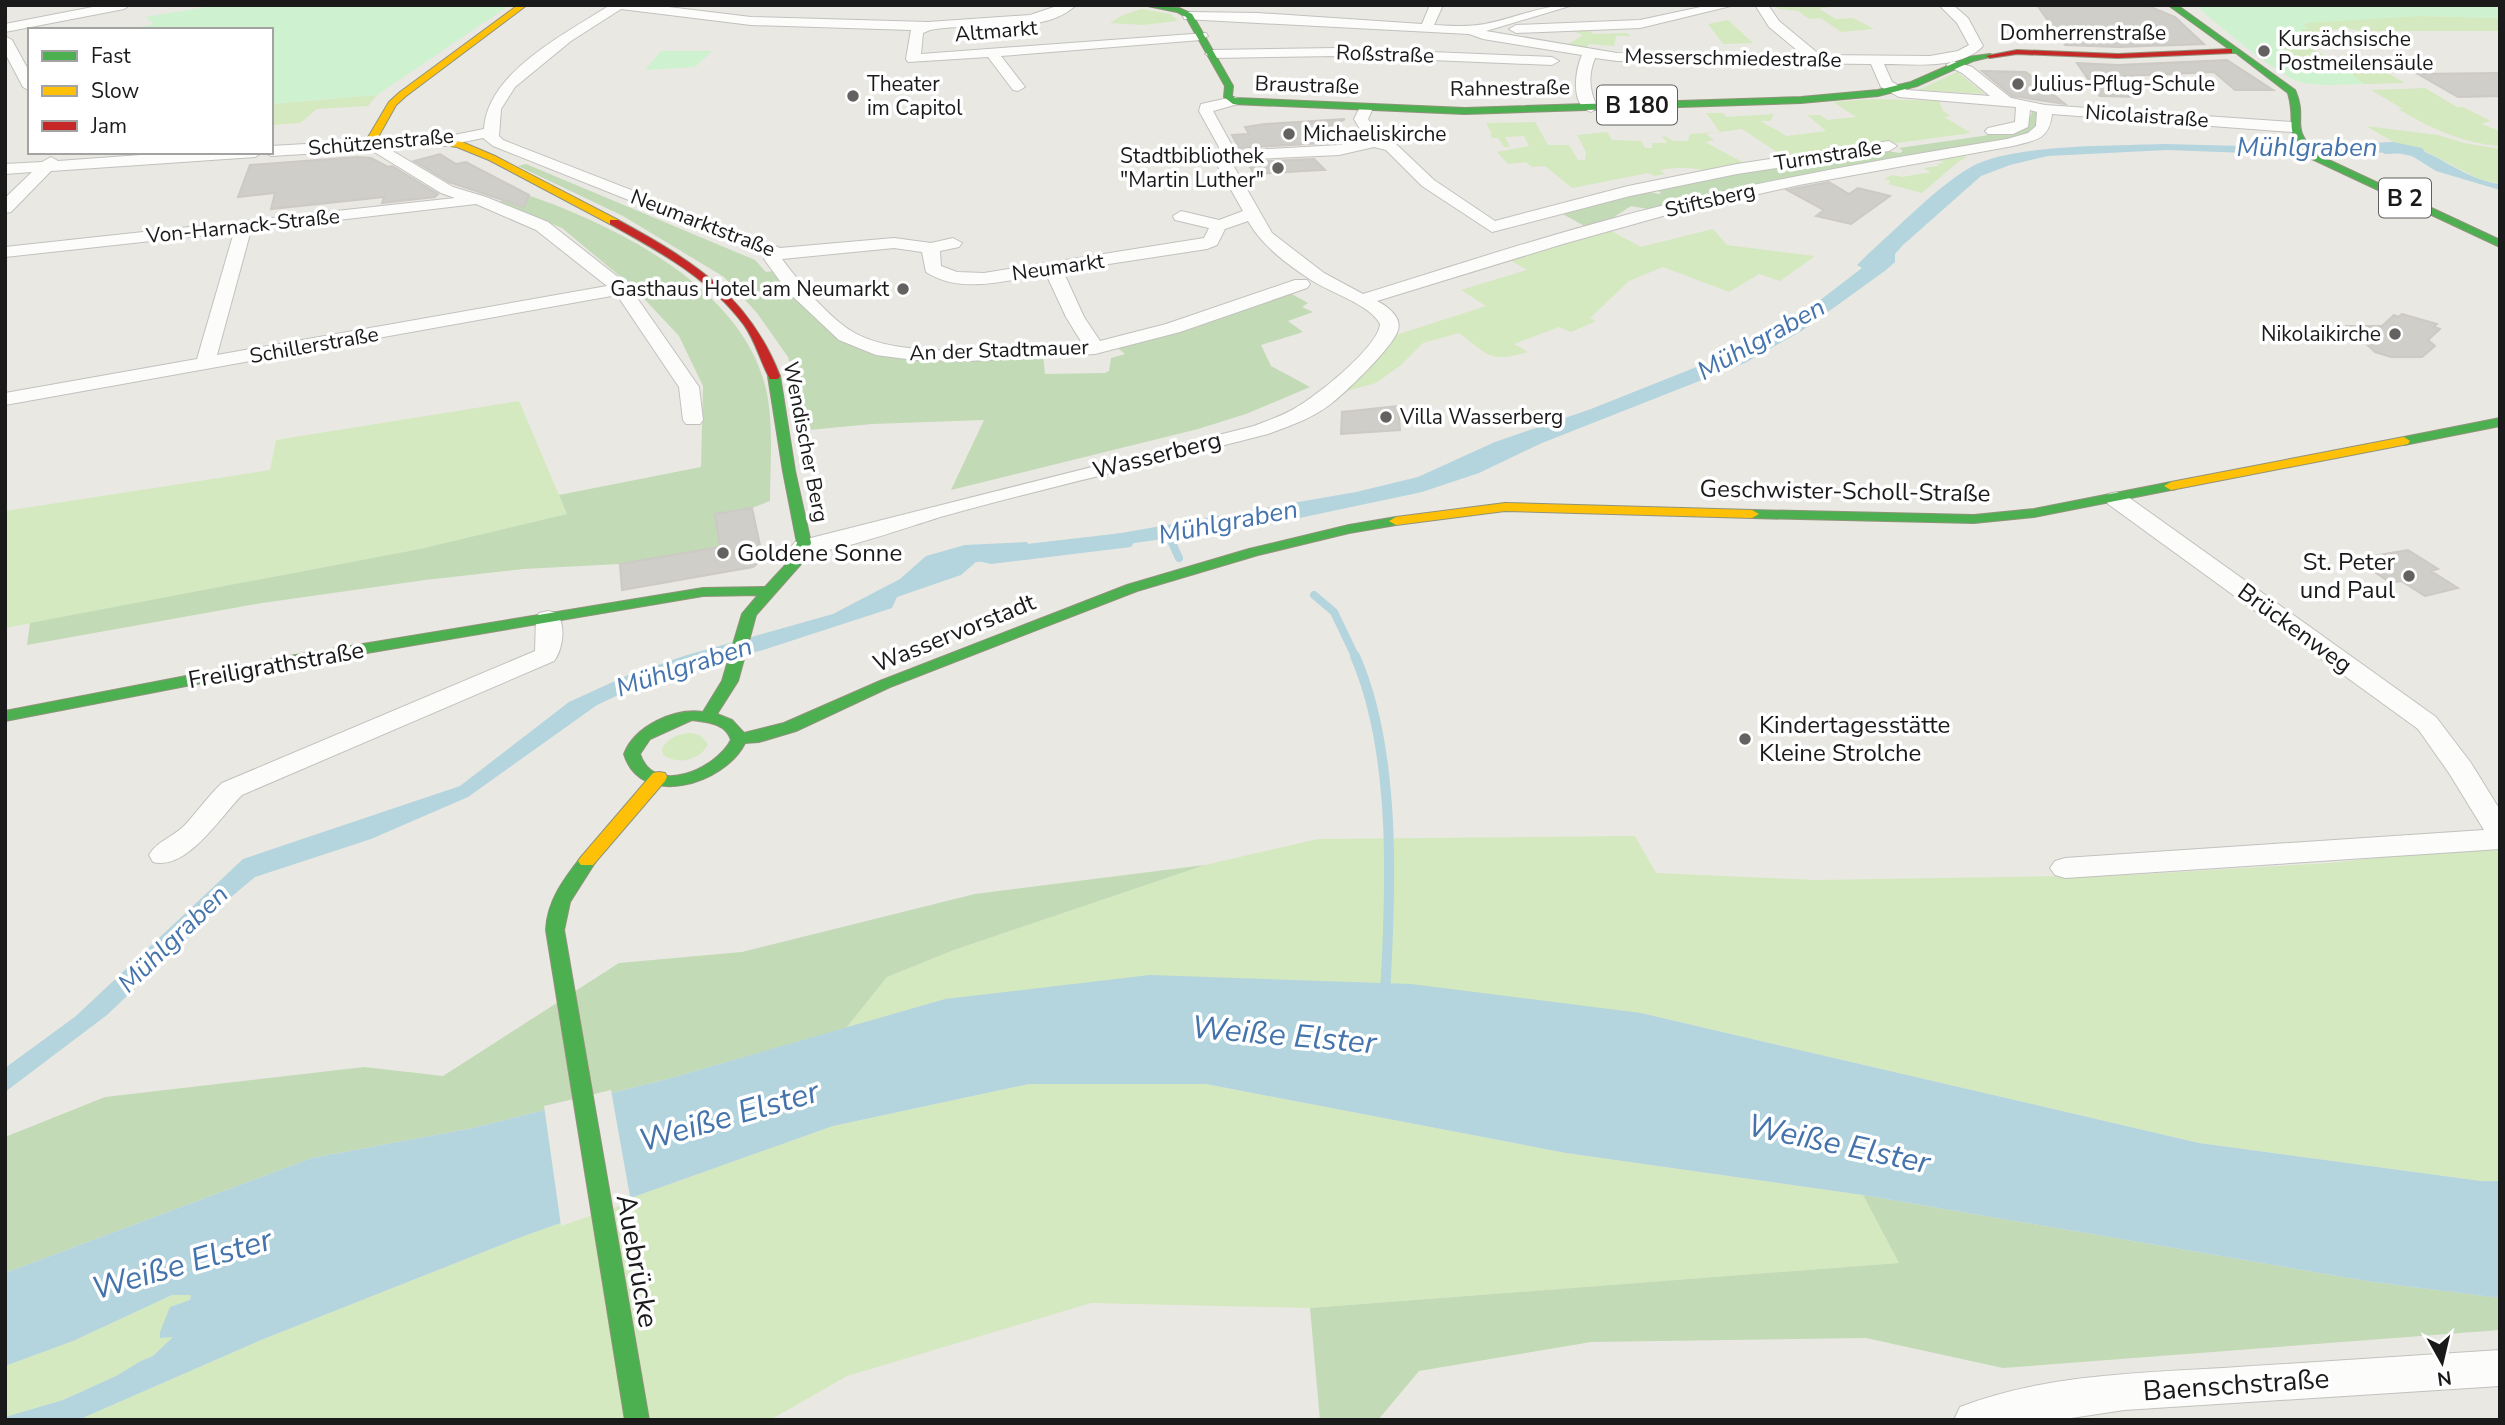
<svg xmlns="http://www.w3.org/2000/svg" width="2505" height="1425" viewBox="0 0 2505 1425" font-family="'Nunito Sans',sans-serif">
  <style>
    .grass { fill: #d4e9bf }
    .forest { fill: #c2dab6 }
    .park { fill: #cef2cf }
    .water { fill: #b4d4de }
    .pier { fill: #eae8e2 }
    .lines { fill: none; stroke-linecap: round; stroke-linejoin: round }
    .stream-far1 { stroke: #b4d4de; stroke-width: 8 }
    .stream { stroke: #b4d4de; stroke-width: 10 }
    .canal { fill: #b4d4de; fill-rule: evenodd }
    .building { fill: #d0cec9; stroke: #cdc9c4; stroke-width: 2 }
    .street-casing { stroke: #c2c1be; stroke-width: 2 }
    .fast-casing { stroke: #90937b; stroke-width: 2 }
    .slow-casing { stroke: #90937b; stroke-width: 2 }
    .jam-casing { stroke: #90937b; stroke-width: 2 }
    .street { fill: #fcfcfb; fill-rule: evenodd }
    .fast { fill: #4caf50; fill-rule: evenodd }
    .slow { fill: #ffc107; fill-rule: evenodd }
    .jam { fill: #c62828; fill-rule: evenodd }
    .poi-dot { fill: #636260; stroke: #fff; stroke-width: 2.5 }
    .labels { text-anchor: middle; dominant-baseline: central; stroke-width: 7; stroke-linejoin: round; paint-order: stroke }
    .far-street-label { font-size: 21px; fill: #1a1a1a; stroke: #fff }
    .far-poi-label { font-size: 21px; fill: #1a1a1a; stroke: #fff; text-anchor: start }
    .shield { fill: #fff; stroke: #5f5f5f; stroke-width: 2 }
    .shield-label { font-size: 23px; font-weight: bold; fill: #1a1a1a }
    .street-label { font-size: 24px; fill: #1a1a1a; stroke: #fff }
    .poi-label { font-size: 24px; fill: #1a1a1a; stroke: #fff; text-anchor: start }
    .water-label { font-size: 26px; font-style: italic; fill: #4574ac; stroke: #fff }
    .near-street-label { font-size: 28px; fill: #1a1a1a; stroke: #fff }
    .near-water-label { font-size: 32px; font-style: italic; fill: #4574ac; stroke: #fff }
  </style>
  <rect width="100%" height="100%" fill="#eae8e2"/>
  <path class="grass" d="M1771 5H1827L1829 7 1819 9 1836 19 1853 18 1874 29 1841 32 1821 18 1809 19 1798 11 1780 9Z
    M1141 9 1171 14 1178 21 1142 25 1110 23 1121 16Z
    M2418 16 2500 18V31H2359L2348 28 2328 30 2337 37 2335 45 2314 46V50C2326 58 2341 59 2352 52L2405 83 2364 84 2338 63 2292 55 2276 43 2302 34V29H2306L2302 25 2309 22Z
    M1728 20 1753 43 1723 44 1708 24Z
    M1590 29 1592 34 1627 33 1631 36H1616L1614 46 1589 44 1585 50 1490 33 1493 31 1567 45 1583 35 1572 31Z
    M1957 72 1985 94 1918 90Z
    M2425 88 2457 107H2463L2491 121 2481 124 2500 131V146C2461 143 2431 128 2398 109H2403L2371 90Z
    M377 95 368 106 317 109 300 123 271 125V104Z
    M1873 99 1939 101 1943 111 1951 116 1944 117 1971 133 1786 158 1742 129 1706 134 1714 140 1705 142 1748 165C1738 166 1724 172 1715 171 1694 169 1682 166 1660 170L1665 174 1654 176 1648 173 1572 188 1545 166 1532 167 1526 162 1508 164 1497 152 1529 146 1524 136 1505 137 1510 147H1504L1498 138H1492L1490 135 1492 134 1486 123 1535 122 1548 145H1569L1578 160H1585L1586 152 1577 135 1607 132 1612 140 1641 141 1645 148H1653L1651 143H1667L1662 135 1674 141H1688L1690 134 1720 132 1706 113H1723L1726 117 1774 114 1770 121H1760L1787 136 1826 131 1807 115H1820L1827 120 1856 117 1833 102Z
    M2366 126 2438 135 2464 143 2500 149V184L2481 180 2419 148 2395 143Z
    M1959 155 1967 157 1958 162 1922 193 1888 184 1891 181 1884 179 1892 175 1902 177 1931 172 1923 168 1939 166 1937 164 1944 163 1935 158Z
    M1713 229 1727 245 1815 256 1780 281 1759 274 1729 292 1663 267 1629 281 1590 318 1596 321 1571 332 1559 327 1514 344 1528 352C1489 363 1490 356 1459 333L1423 343 1401 365 1376 383 1340 393 1371 367 1396 335 1486 306 1461 290 1527 270 1510 260 1611 231 1641 247Z
    M519 401 567 514 420 549 5 628V511L270 470 276 440Z
    M691 733 700 735 708 744C700 761 678 765 663 755L662 749C668 737 679 734 691 733Z
    M1635 836 1656 873 1815 880 2128 875 2330 863 2500 844V1181H2481L2199 1143 1641 1013 945 999 846 1028 887 977 954 950 1205 865 1318 839Z
    M1029 1084H1206L1566 1153 1863 1195 1899 1263 1310 1308 1091 1303 847 1376 770 1420H78L261 1340 524 1236 833 1126Z
    M191 1294 190 1299 160 1338 174 1336 153 1356 141 1361 116 1376 63 1400 5 1417V1366L73 1341 172 1295Z"/>
  <path class="forest" d="M2033 110 2036 111V128L2027 135 1654 210 1631 206 1614 217 1622 219 1588 228 1561 213 1646 191 1659 194 1661 193 1656 189 1718 175 1880 150 1900 153 1903 151 1899 148 2010 132 2026 127Z
    M526 164 755 260 766 272 774 271C801 306 832 344 877 355H1043L1045 374 1105 373 1109 371 1111 358 1125 354 1115 346 1290 293 1308 303 1302 307 1313 312 1288 321 1303 332 1261 345 1271 366 1310 387 1246 414 1198 429 951 490 984 420 872 424 809 430 788 357 757 313 724 277 623 216 518 166Z
    M522 193C613 224 742 286 766 389 774 425 770 465 770 501L752 508 715 514 720 547 620 564 523 569 425 580 262 603 27 645 30 623 420 549 567 514 559 495 701 467 703 386 679 336 634 288 562 228 499 202Z
    M1205 865 954 950 887 977 846 1028 671 1078 473 1128 312 1158 5 1273V1137L105 1097 364 1067 443 1076 619 963 742 952 975 894Z
    M1863 1195 2373 1282 2500 1298V1330L2003 1368 1866 1338 1591 1342 1419 1371 1378 1420H1320L1310 1308 1899 1263Z"/>
  <path class="park" d="M219 5H510L377 95 271 104V30H123L154 24 145 17Z
    M2195 5H2500V18L2418 16 2305 23 2303 25 2308 29H2302L2303 34 2277 44 2292 55 2338 63 2364 84C2343 84 2320 87 2300 82 2278 76 2215 22 2195 5Z
    M661 51H712L695 67 645 70Z"/>
  <path class="water" d="M2395 143C2435 148 2462 180 2500 184V190L2436 171 2407 153 2385 154 2368 144Z
    M2163 144 2283 147 2352 145 2368 154 2332 156 2167 150 2048 156 2010 165 1981 176 1903 245 1895 254V262L1886 270 1803 330 1745 363 1542 443 1479 473 1422 492 1276 523 1085 550 1081 540 1356 492 1418 477 1495 442 1591 409 1709 362 1756 339 1819 301 1862 268 1857 265 1868 254C1901 225 1934 189 1971 167 2010 144 2116 146 2163 144Z
    M1027 542 1033 559 976 562 961 575 897 597 892 608 763 650 659 676 597 705 468 797 371 839 255 877 231 897 107 1015 5 1092V1068L76 1016 243 859 460 786 569 702 626 676 687 655 833 614 900 579 926 556 965 545Z
    M1150 975 1411 984 1641 1013 2199 1143 2481 1181H2500V1298L2373 1282 1863 1195 1566 1153 1206 1084H1029L833 1126 524 1236 261 1340 78 1420H5V1417L63 1400 116 1376 141 1361 153 1356 173 1337 160 1338V1332L170 1307 190 1300 191 1295H172L73 1341 5 1366V1273L312 1158 473 1128 671 1078 945 999Z"/>
  <path class="pier" d="M611 1090 631 1202 561 1226 544 1106Z"/>
  <g class="lines">
    <path class="stream-far1" d="M1168 534 1179 558
      M1314 595 1334 612 1356 658"/>
    <path class="stream" d="M1355 656C1397 752 1391 891 1385 994"/>
    <path class="canal" d="M2393 142 2422 148 2425 152 2416 157 2393 152 2319 155 2310 150 2319 145Z
      M1122 533 1131 535 1135 541 1131 547 991 564 982 562 978 556 982 550 991 548Z"/>
  </g>
  <path class="building" d="M2037 5H2146L2175 17 2204 44 2118 47 2065 45Z
    M2227 60 2273 90H2235L2214 72 2124 76 2138 91 2133 90 2139 97 2100 96 2077 63 2118 65Z
    M1982 71 2026 72 2065 104 2012 96Z
    M2500 73V96L2458 97 2418 74Z
    M1345 119 1319 133 1346 141 1339 142 1239 148 1232 135 1249 134 1245 127 1265 124Z
    M440 154 456 164 466 162 529 195 524 207 449 182 414 161Z
    M357 157 371 158 388 167 392 166 438 194 435 197 382 203 384 197 271 209 275 193 238 197 250 165Z
    M1314 159 1325 170 1254 174 1247 162Z
    M1829 182 1849 194 1858 188 1890 196 1851 224 1816 216 1824 210 1787 190Z
    M2402 314 2437 324 2434 327 2440 329 2428 340 2435 346 2422 357H2391L2375 352 2347 326H2382L2394 315 2398 317Z
    M1398 406 1400 430 1341 434 1342 412Z
    M752 508 763 559 753 567 622 590 620 564 720 547 715 514Z
    M2408 550 2438 569 2431 571 2458 588 2425 596 2401 581 2391 583 2355 559Z"/>
  <g class="lines">
    <g class="street-casing">
      <path id="street" d="M103 5H130L124 9 5 32V24Z
        M610 5H652L751 17 928 22 1030 15 1060 5H1076C1043 37 972 21 930 30L923 33 921 54 1206 33 1208 36 1201 40 1001 56 1025 87 1018 91 1013 90 988 57 908 62 906 59 911 30 751 25 621 9 571 41 515 87 501 109 499 136 503 140 780 248 894 238 931 243 953 238 962 243 959 247 940 251 941 266 957 272 984 273 1204 238 1209 228 1175 220 1173 216 1181 211 1219 220 1243 211 1217 165 1219 147 1199 111 1201 104 1233 97 1238 98 1240 101 1238 104 1213 111 1235 151 1339 145 1366 139 1354 119 1361 105H1371L1373 108 1368 119 1381 139 1396 144 1434 180 1495 221 1628 186 1737 164 1889 141 1897 146 1889 151 1737 174 1630 196 1492 232 1422 186 1386 150 1374 147 1339 155 1234 160 1233 165 1272 233 1324 273 1363 294C1466 262 1569 228 1673 203 1783 177 1895 157 2007 139L2028 133 2036 126 2037 112 2030 110 2028 127 2013 134H1988L1985 131 1988 128 2015 122 2016 107 1899 97 1881 87 1871 64 1617 61 1595 58C1588 75 1589 92 1598 108L1591 112C1570 106 1575 71 1582 55L1483 39 1469 34 1184 19 1183 16 1189 12 1257 13 1422 24 1430 5H1443L1434 25C1452 26 1468 27 1485 24 1515 18 1542 5 1573 5L1486 31 1617 53 1803 55 1769 27 1755 5H1768L1779 21 1820 55 1930 56 1958 51 1969 45 1957 23 1939 5H1953L1968 18 1983 46C1960 70 1915 64 1884 64L1892 82 1907 90 1990 96 1962 73 1946 65 1953 61 1972 67 2011 98 2045 105 2292 122 2300 127 2292 132 2052 114C2049 140 2036 140 2013 146L1799 185 1677 212 1563 244 1377 301C1387 306 1402 317 1398 330 1394 346 1346 392 1332 403 1313 418 1290 426 1268 434 1160 462 1051 486 944 516 912 525 822 559 795 552L791 547 795 542 1254 426C1266 421 1279 417 1290 411 1311 401 1379 347 1380 324 1371 305 1329 292 1311 280 1287 264 1262 246 1248 221L1225 229 1217 245 1207 249 1063 271 1084 317 1100 341 1166 324 1295 280H1307L1310 284 1307 288 1180 332 1095 354 968 361 914 360 876 355 839 340 788 292 764 259 767 255 493 146 483 138 444 146 436 141 439 138 484 129C487 72 567 33 610 5ZM894 248 922 252 926 272C961 295 1007 280 1046 274L1066 317 1082 343C1022 346 905 363 853 332 829 318 799 282 782 259Z
        M1710 5H1735L1640 28 1516 33 1509 29 1516 25 1640 20Z
        M5 36 12 40 30 73V91L23 87 5 53Z
        M1337 48 1552 57 1559 61 1552 65 1337 56 1212 58 1205 54 1212 50Z
        M374 140 453 187 486 197 548 222 628 285 699 387 703 420 700 424H686L683 420 679 387 617 295 5 405V393L197 359 234 232 5 257V247L455 198 441 193 371 150 271 156 264 152H271V146ZM476 204 536 230 607 286 217 355 251 230Z
        M182 152H263L255 157 51 171 11 212 5 213V198L32 172 5 174V164L42 162 51 157 58 161Z
        M2116 492 2124 494 2436 717 2471 763 2500 810V849L2065 878 2055 875 2050 868 2055 861 2065 858 2484 830 2449 773 2418 729 2108 504 2105 499 2108 494Z
        M548 611 557 613C566 626 563 649 554 661L242 795C220 817 187 871 153 862L149 855C157 841 173 837 184 826 197 812 208 796 222 783L535 651 536 618 539 613Z
        M2500 1350V1386L2124 1410 2058 1420H1954L1960 1407C2042 1375 2136 1373 2223 1368 2315 1362 2407 1356 2500 1350Z"/>
    </g>
    <g class="fast-casing">
      <path id="fast" d="M1143 5 1179 8 1192 14 1233 86 1232 96 1235 98 1465 108 1801 97 1878 90 1911 82 1968 57 1990 54 1994 56 1973 61 1917 86 1878 96 1801 103 1465 114 1233 104 1224 97 1225 86 1186 17 1177 12Z
        M2168 5H2177L2295 90C2309 122 2287 125 2318 155L2500 240V247L2312 159C2280 128 2298 128 2288 93L2236 53H2226V49H2229Z
        M774 372 780 376 795 471 811 543 801 564 756 615 738 681 717 714 732 720 744 733 784 723 880 681 1127 585 1249 549 1349 525 1396 517 1403 521 1396 525 1349 533 1258 555 1137 591 890 687 796 731 759 742 745 743C725 784 641 810 624 754 635 726 674 708 703 712L722 681 742 614 758 595 703 596 284 667 5 721V711L284 657 703 588 765 587 790 560 797 543 783 471 768 376ZM692 720C707 722 726 723 731 740 716 769 654 797 640 754L650 739Z
        M2500 418V426L2404 445 2398 441 2404 437Z
        M2171 482 2178 486 2176 489 2034 517 1974 523 1752 518 1745 514 1752 510 1974 515 2034 509Z
        M587 855 593 857 596 861 570 902 564 930 649 1420H625L546 930C547 901 564 879 581 857Z"/>
    </g>
    <g class="slow-casing">
      <path id="slow" d="M518 5H527L406 96 396 105 377 139 378 142 428 137 462 142 495 156 618 220V224H610L489 160 457 147 428 143 374 148 369 145 367 139 389 102 400 92Z
        M2404 437 2410 441 2408 444 2171 490 2164 486 2171 482Z
        M1505 503 1752 510 1759 514 1752 518 1505 511 1396 525 1389 521 1396 517Z
        M659 772 665 773 667 777 665 781 593 865H581L578 861 581 857 653 773Z"/>
    </g>
    <g class="jam-casing">
      <path id="jam" d="M2229 49H2232V53L2118 58 2017 54 1990 58 1986 56 2017 50 2118 54Z
        M610 220H618C691 260 748 294 780 376L778 379H770C760 361 756 342 744 325 710 279 659 251 610 224Z"/>
    </g>
    <use href="#street" class="street"/>
    <use href="#fast" class="fast"/>
    <use href="#slow" class="slow"/>
    <use href="#jam" class="jam"/>
  </g>
  <g class="poi-dot">
    <circle cx="2264" cy="51" r="7"/>
    <circle cx="2018" cy="84" r="7"/>
    <circle cx="853" cy="96" r="7"/>
    <circle cx="1289" cy="134" r="7"/>
    <circle cx="1278" cy="168" r="7"/>
    <circle cx="903" cy="289" r="7"/>
    <circle cx="2395" cy="334" r="7"/>
    <circle cx="1386" cy="417" r="7"/>
    <circle cx="723" cy="553" r="7"/>
    <circle cx="2409" cy="576" r="7"/>
    <circle cx="1745" cy="739" r="7"/>
  </g>
  <g class="labels">
    <g class="far-street-label">
      <text transform="translate(996 31) rotate(-5)">Altmarkt</text>
      <text x="2083" y="33">Domherrenstraße</text>
      <text transform="translate(1385 54) rotate(2)">Roßstraße</text>
      <text transform="translate(1733 58) rotate(1)">Messerschmiedestraße</text>
      <text transform="translate(1307 85) rotate(2)">Braustraße</text>
      <text transform="translate(1510 88) rotate(-1)">Rahnestraße</text>
      <text transform="translate(2147 116) rotate(4)">Nicolaistraße</text>
      <text transform="translate(381 142) rotate(-5)">Schützenstraße</text>
      <text transform="translate(1828 155) rotate(-9)">Turmstraße</text>
      <text transform="translate(1710 200) rotate(-13)">Stiftsberg</text>
      <text transform="translate(703 223) rotate(21)">Neumarktstraße</text>
      <text transform="translate(243 226) rotate(-6)">Von-Harnack-Straße</text>
      <text transform="translate(1058 267) rotate(-8)">Neumarkt</text>
      <text transform="translate(314 345) rotate(-10)">Schillerstraße</text>
      <text transform="translate(999 350) rotate(-2)">An der Stadtmauer</text>
      <text transform="translate(806 442) rotate(79)">Wendischer Berg</text>
    </g>
    <g class="far-poi-label">
      <text x="2278" y="39">Kursächsische<tspan x="2278" dy="24">Postmeilensäule</tspan></text>
      <text x="867" y="84">Theater<tspan x="867" dy="24">im Capitol</tspan></text>
      <text x="2032" y="84">Julius-Pflug-Schule</text>
      <text x="1303" y="134">Michaeliskirche</text>
      <text x="1264" y="156" text-anchor="end">Stadtbibliothek<tspan x="1264" dy="24">"Martin Luther"</tspan></text>
      <text x="889" y="289" text-anchor="end">Gasthaus Hotel am Neumarkt</text>
      <text x="2381" y="334" text-anchor="end">Nikolaikirche</text>
      <text x="1400" y="417">Villa Wasserberg</text>
    </g>
    <g class="shield">
      <rect x="1597" y="85.5" width="80" height="39" rx="5"/>
      <rect x="2379" y="178.5" width="52" height="39" rx="5"/>
    </g>
    <g class="shield-label">
      <text x="1637" y="105">B 180</text>
      <text x="2405" y="198">B 2</text>
    </g>
    <g class="street-label">
      <text transform="translate(1157 455) rotate(-14)">Wasserberg</text>
      <text transform="translate(1845 491) rotate(1)">Geschwister-Scholl-Straße</text>
      <text transform="translate(2295 628) rotate(36)">Brückenweg</text>
      <text transform="translate(954 633) rotate(-22)">Wasservorstadt</text>
      <text transform="translate(276 665) rotate(-10)">Freiligrathstraße</text>
    </g>
    <g class="poi-label">
      <text x="737" y="553">Goldene Sonne</text>
      <text x="2395" y="562" text-anchor="end">St. Peter<tspan x="2395" dy="28">und Paul</tspan></text>
      <text x="1759" y="725">Kindertagesstätte<tspan x="1759" dy="28">Kleine Strolche</tspan></text>
    </g>
    <g class="water-label">
      <text x="2307" y="147">Mühlgraben</text>
      <text transform="translate(1761 339) rotate(-29)">Mühlgraben</text>
      <text transform="translate(1228 522) rotate(-11)">Mühlgraben</text>
      <text transform="translate(684 667) rotate(-18)">Mühlgraben</text>
      <text transform="translate(173 939) rotate(-44)">Mühlgraben</text>
    </g>
    <g class="near-street-label">
      <text transform="translate(637 1261) rotate(80)">Auebrücke</text>
      <text transform="translate(2236 1385) rotate(-4)">Baenschstraße</text>
    </g>
    <g class="near-water-label">
      <text transform="translate(1284 1035) rotate(5)">Weiße Elster</text>
      <text transform="translate(729 1116) rotate(-16)">Weiße Elster</text>
      <text transform="translate(1839 1144) rotate(12)">Weiße Elster</text>
      <text transform="translate(182 1264) rotate(-16)">Weiße Elster</text>
    </g>
  </g>
  <rect width="2505" height="1425" fill="none" stroke="#1a1a1a" stroke-width="14"/>
  <rect x="28" y="28" width="245" height="126" fill="#ffffff" stroke="#a3a3a3" stroke-width="2"/>
  <rect x="42" y="51" width="35" height="10" fill="#4caf50" stroke="#a3a3a3" stroke-width="2"/>
  <text x="91" y="63" font-size="21" fill="#1a1a1a">Fast</text>
  <rect x="42" y="86" width="35" height="10" fill="#ffc107" stroke="#a3a3a3" stroke-width="2"/>
  <text x="91" y="98" font-size="21" fill="#1a1a1a">Slow</text>
  <rect x="42" y="121" width="35" height="10" fill="#c62828" stroke="#a3a3a3" stroke-width="2"/>
  <text x="91" y="133" font-size="21" fill="#1a1a1a">Jam</text>
  <g transform="translate(2442 1362) rotate(172)" stroke="#ffffff" stroke-width="5" paint-order="stroke">
  <path d="M0-5L12 26L0 18L-12 26Z" fill="#1a1a1a"/>
  <text y="-10" font-size="19" font-weight="bold" text-anchor="middle" fill="#1a1a1a">N</text>
  </g>
</svg>
